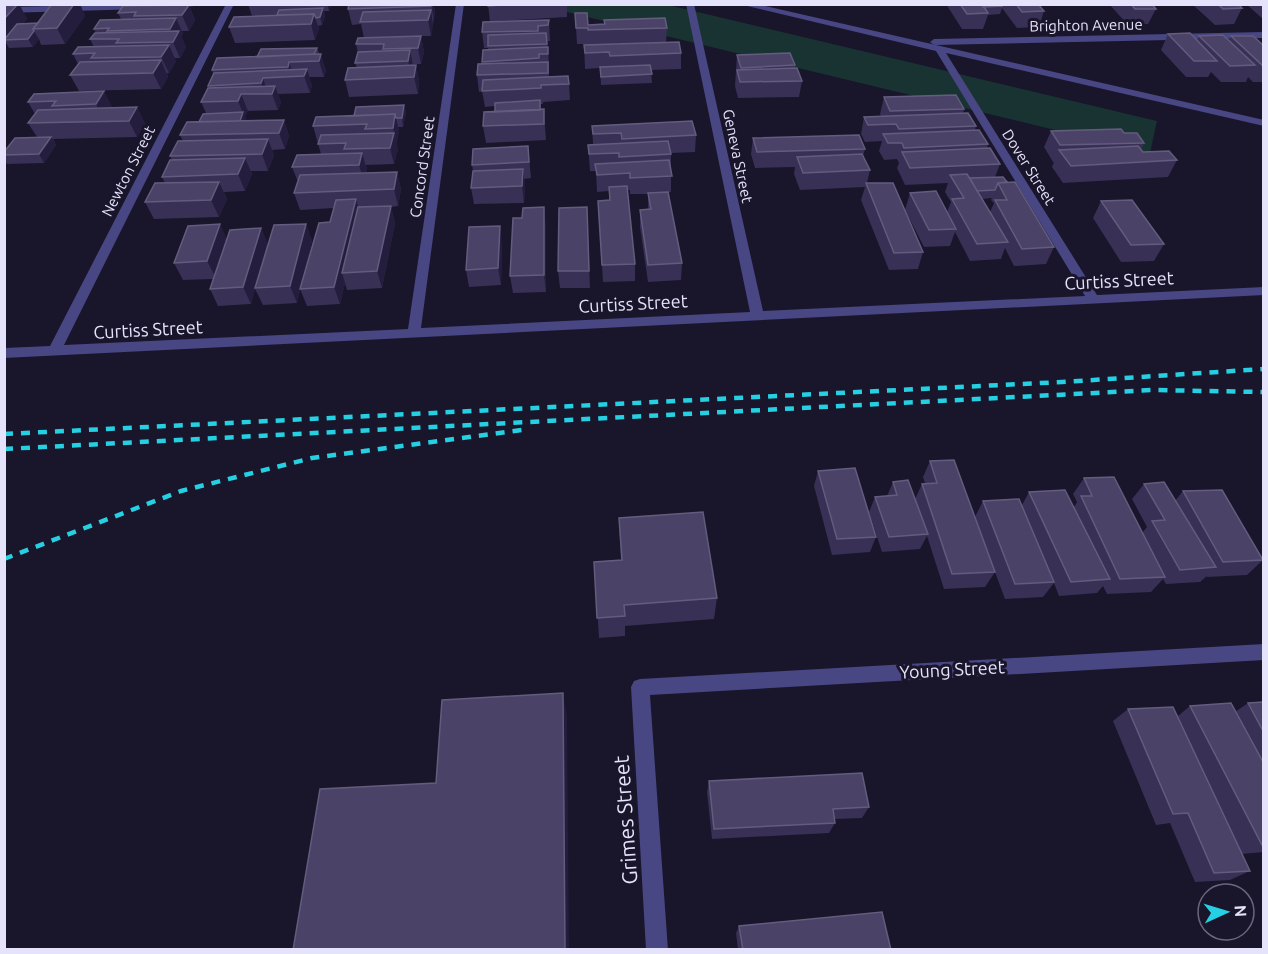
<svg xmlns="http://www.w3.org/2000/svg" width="1268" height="954" viewBox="0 0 1268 954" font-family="Ubuntu,sans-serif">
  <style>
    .green { fill: #193332 }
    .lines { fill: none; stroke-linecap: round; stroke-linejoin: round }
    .street { fill: #484683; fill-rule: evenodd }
    .rail { stroke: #26d0e3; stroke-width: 4.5; stroke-dasharray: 9 8; stroke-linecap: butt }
    .wall { fill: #383055; fill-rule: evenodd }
    .shaded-wall { fill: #241d3d }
    .building { fill: #4b4367; stroke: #635c7e; stroke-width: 1.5 }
    .labels { text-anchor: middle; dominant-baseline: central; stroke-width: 6; stroke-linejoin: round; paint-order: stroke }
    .far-street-label { font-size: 15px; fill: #e5e2fb; stroke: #19152a }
    .street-label { font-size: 18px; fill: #e5e2fb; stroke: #19152a }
    .near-street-label { font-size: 21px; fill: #e5e2fb; stroke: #19152a }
  </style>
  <rect width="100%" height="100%" fill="#19152a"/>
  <path class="green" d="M538 5H668L1157 121 1150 153Z"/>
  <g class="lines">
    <path class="street" d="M145 4V8L142 9 4 13V7Z
      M166 4H211L169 9 166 8Z
      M226 4H234L64 345 408 329 456 4H464L421 328 750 312 686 4H694L763 311 1085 296 936 51 739 4H756L1264 120V126L946 53 1097 295 1264 287V295L4 358V348L50 346Z
      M1264 32V38L934 45 930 42 934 39Z
      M1264 644V660L650 695 668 950H646L631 687 634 681 640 679Z"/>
    <path class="rail" d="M4 434 1062 382 1264 369
      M4 449 1152 390 1264 392
      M4 559 181 491 312 458 522 430"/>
  </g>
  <path class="wall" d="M4 4H19L27 19 23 23H38L52 4H80L85 16 65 44 41 45 39 39 33 47 9 48 6 43 4 45Z
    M248 4H331L329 11H324L325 16 322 25 318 26 319 29 315 40 235 43 229 27 252 16Z
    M349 4H433L435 12 431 36H421L424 52 421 64H413V65H416L419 81 418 94 349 97 345 80 357 68 355 63 358 53 356 44 364 38 361 24 352 25 348 9Z
    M488 4H567V17L498 21 549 20 550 41H547L549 63V77L569 84 570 100 543 102V104H540L545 126 546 140 486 143 483 126 495 112V106L485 107 482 91 479 92 477 75 488 50V48H484L482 32 490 22Z
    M946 4H1038L1044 11 1039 27 1017 28 1002 8 1000 14 988 15 983 29H962Z
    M1109 4H1152L1156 9 1148 24 1128 25Z
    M1192 4H1238L1242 8 1234 24 1215 25Z
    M1246 4H1263V19Z
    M189 5 195 20 189 31H182L183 34 181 36 186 47 180 58H174L176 61 169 73H167L168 77 161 89 79 91 70 75 78 64 73 54 94 47 90 39 96 33 94 29 121 19 118 13Z
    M575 13 588 25 667 28 666 42 681 53V69L651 70 652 83 601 85 600 68 585 69 584 45H588V44H577Z
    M1168 34 1197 40 1199 36 1229 40 1231 36 1263 45V82H1253L1248 77 1246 82H1221L1211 72 1208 77H1186L1161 50Z
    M317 48 326 70 324 77H309L312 85 310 93 278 94 281 103 278 110 248 111 245 116 246 121 284 120 289 136 285 149 272 150 274 155 268 171H251L252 174 245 191 224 192 227 199 219 217 154 219 145 202 165 183 162 177 172 160 170 156 183 141 180 135 199 122 206 113 201 102 209 88 208 86 213 74 212 70 257 57Z
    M737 55 795 65V68L802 81 799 97 738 98 735 86Z
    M104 91 112 108 137 107 145 124 137 137 53 139 56 145 44 163 7 164 4 159V152L37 137 28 123 35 114 28 102Z
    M884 97 964 109 963 113 976 126 975 130 988 144 987 148 1000 164 995 177 1054 247 1046 264 1014 266 1005 248 1001 259 970 261 955 232 950 246 924 247 905 210 910 193 947 212 951 202 945 192 948 183 905 185 897 168 899 163 897 159 884 160 879 151 882 141 865 142 861 134 864 117 881 116 880 114ZM992 198 991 200 994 203 990 212 982 199Z
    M404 105 406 113 403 127H398L399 131 396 145 398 149 394 164 366 165 367 170 366 173 397 172 401 189 398 206 391 207 395 223 382 288 347 290 345 283 340 304 307 306 300 289 297 303 263 305 255 289 251 304 218 306 210 289 213 279 183 280 174 263 227 239 261 228 268 245 306 224 312 241 304 276 330 222 334 208 300 210 294 193 298 182 292 167 321 154 313 126Z
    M592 126 696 135 695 152 671 153V192L668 193 682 263 681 280 648 282 640 227V210L648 209V194H630V190H627L635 264V281L603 282 598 201 609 200V191L597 192 596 171H590L588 145 593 144Z
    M1051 131 1124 133 1144 143 1141 150 1143 152 1177 160 1168 177 1063 183 1052 167 1054 162H1053L1044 147Z
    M753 138 865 149 863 156 870 170 867 183 923 252 918 269 889 270 861 200 865 187 800 190 794 174 795 167 755 168 751 154Z
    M528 146 531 178 524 179 525 186 524 203 474 204 471 188 473 171 472 165Z
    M1101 201 1164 244 1154 261 1121 262 1093 218Z
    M587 207 590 288H560L558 271Z
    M546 224V292L513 293 510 276Z
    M502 243 501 285 469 287 466 270Z
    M930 461 975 517 983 501 1022 505 1029 492 1074 507 1077 502 1073 494 1084 478 1142 533 1147 527 1132 499 1144 484 1175 501 1183 491 1263 560 1247 575 1207 577V576L1200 582 1166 584 1163 579 1151 592 1107 594 1103 586 1097 593 1059 596 1054 583 1043 597 1005 599 989 556 995 572 985 587 944 589 927 536 920 549 882 552 869 512 875 497 887 496 893 482 915 499 922 484 925 483 923 477Z
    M818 471 876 537 870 552 832 555 814 486Z
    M619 518 717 598 714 619 625 626V636L599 638 594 562 621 560Z
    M1263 702V852L1242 854 1250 871 1230 880 1195 882 1170 823 1156 825 1113 721 1128 709 1178 716 1190 706 1235 712 1248 703Z
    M709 781 869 807 862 818 835 819V823L829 833 712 839 707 792Z
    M739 926 891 950H738L736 933Z"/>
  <path class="shaded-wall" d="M18 4H19L27 19 9 40H4V19Z
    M74 4H80L85 16 65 44 57 28Z
    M327 4H331L329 11Z
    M431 4H433L435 12 434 21Z
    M189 5 195 20 189 31 182 15Z
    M323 8 325 16 322 25 320 17Z
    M431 10 433 25 431 36 428 20Z
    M314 14 319 29 315 40 311 24Z
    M176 18 183 34 181 36 186 47 180 58 173 42 174 40 170 29Z
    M34 31 39 39 33 47 28 39Z
    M421 36 424 52 421 64 418 48Z
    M169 45 176 61 169 73 161 57Z
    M410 50 413 66 412 77 408 61Z
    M321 54 326 70 324 77 319 61Z
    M161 60 168 77 161 89 153 73Z
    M289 62 294 77H291L288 67Z
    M416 65 419 81 418 94 414 77Z
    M307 69 312 85 310 93 304 76Z
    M263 78 268 94H265L261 83Z
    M275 86 281 103 278 110 272 94Z
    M104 91 113 108 104 121 96 104Z
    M241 94 248 111 245 116 247 120 241 135 238 126 243 113 238 101Z
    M404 105 406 113 403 127 402 118Z
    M137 107 145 124 137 137 129 121Z
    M395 114 399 131 397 145 393 128Z
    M284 120 289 136 285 149 279 133Z
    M394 133 398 149 394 164 390 148Z
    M51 137 56 145 44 163 39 154Z
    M268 139 274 155 268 171 262 154Z
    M362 153 367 170 364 182 359 165Z
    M245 158 252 174 245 191 238 174Z
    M523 169 525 186 524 203 522 186Z
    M397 172 401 189 398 206 394 189Z
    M219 182 227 199 219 217 211 200Z
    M356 199 361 216 342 273 345 283 340 304 334 287Z
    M391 206 395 223 382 288 377 271Z
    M544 207 546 224V292L544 275Z
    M220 224 228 241 216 278 207 261Z
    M306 224 312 241 297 303 290 286Z
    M500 226 502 243 501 285 498 268Z
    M261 228 268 245 251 304 243 287Z
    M563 693 567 716 569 950H565Z"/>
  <path class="building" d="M4 4H18L4 19Z
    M52 4H74L57 28 33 29Z
    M349 4H431V6L348 9Z
    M488 4H519L488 6Z
    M960 4H982L988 13 967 14Z
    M982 4H1001L1002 6 983 7Z
    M1016 4H1038L1044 11 1022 12Z
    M1131 4H1152L1156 9H1135Z
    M1218 4H1238L1242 8 1223 9Z
    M189 5 182 15 134 16 136 12 118 13 123 6Z
    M323 8 320 17 316 18 314 14 277 15 279 10Z
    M431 10 428 20 360 22 363 12Z
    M575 13H587L588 25 605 24 604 20 665 18 667 28 588 30V28H576Z
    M314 14 311 24 229 27 234 17Z
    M176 18 170 29 107 31 109 28 94 29 100 20Z
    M549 20 548 25 538 26V31L482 32 483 22Z
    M38 23 33 29 34 31 28 39 4 40 17 24Z
    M179 31 173 42 116 43 119 39H90L95 33Z
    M546 33 547 44 488 46V35Z
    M1190 33 1217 61H1194L1168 34Z
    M1223 35 1255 65 1230 66 1199 36Z
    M421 36 418 48 383 49 384 44H356L358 38Z
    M1231 36H1253L1263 45V66Z
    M679 42 681 53 610 56 609 52 585 53 584 45Z
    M169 45 161 57 91 58 95 53 73 54 78 47Z
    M548 47V54H539V58L482 62 483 50Z
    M317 48 314 54 257 57 261 49Z
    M410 50 408 61 355 63 358 52Z
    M790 53 795 65 741 68 737 55Z
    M321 54 319 61 289 62 288 67 212 70 217 58Z
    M161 60 153 73 70 75 80 62Z
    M548 62V73L477 75 478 64Z
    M416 65 414 77 345 80 348 68Z
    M650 65 652 74 601 77 600 67Z
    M797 68 802 81 740 82 737 70Z
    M307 69 304 76 263 78 261 83 208 86 214 73Z
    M568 76 569 84 541 85V88L482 91 483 80Z
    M275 86 272 94H241L238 101 201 102 208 88Z
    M104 91 96 104 52 106 56 101 28 102 34 94Z
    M956 95 964 109 890 111 884 97Z
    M540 100V110L495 112V103Z
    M404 105 402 118H396L395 114 354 116 356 107Z
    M137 107 129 121 28 123 38 110Z
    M544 109V124L483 126 484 112Z
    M243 112 240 121 199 122 203 114Z
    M968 113 976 126 899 129 896 124 868 125 864 117Z
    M395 114 393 128 365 129 367 124 313 126 316 117Z
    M284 120 279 133 180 135 187 122Z
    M692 121 696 135 622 139 621 133 593 134 592 126Z
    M1121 129 1124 133H1137L1144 143 1060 145 1051 131Z
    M979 130 988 144 904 148 902 143H888L883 134Z
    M394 133 390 148 344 149 346 143 318 144 321 135Z
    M859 135 865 149 757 152 753 138Z
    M51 137 39 154 4 155V152L15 138Z
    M268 139 262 154 170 156 178 141Z
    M668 141 671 154 619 157V153L589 154 588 145Z
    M528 146 529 162 472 165 473 149Z
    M1138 146 1143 152 1169 151 1177 160 1071 166 1059 150Z
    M990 148 1000 164 910 168 902 152Z
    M362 153 359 165 292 167 297 155Z
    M862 154 870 170 803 173 797 157Z
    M245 158 238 174 162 177 170 160Z
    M669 160 672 176 630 178V173L597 175 595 164Z
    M523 169 522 186 471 188 473 171Z
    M397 172 394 189 294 193 300 175Z
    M967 174 1008 242 977 244 952 199 964 198 950 175Z
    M1003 177 1007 182 998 183 995 190 977 191 970 178Z
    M219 182 211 200 145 202 155 183Z
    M1015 182 1054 247 1022 249 995 200H1007L998 183Z
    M866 183H893L923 252 894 253Z
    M627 186 635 264 602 265 598 201 610 200 609 187Z
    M936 191 956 229 929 230 910 193Z
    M668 192 682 263 648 265 640 210 651 209 648 193Z
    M356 199 334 287 300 289 319 223 330 222 336 200Z
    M1132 200 1164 244 1131 245 1101 201Z
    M391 206 377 271 342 273 358 207Z
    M544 207V275L510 276 513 218H522L523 208Z
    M587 207 589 271H558L559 208Z
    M220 224 207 261 174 263 188 226Z
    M306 224 290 286 255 288 274 225Z
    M500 226 498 268 466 270 469 227Z
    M261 228 243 287 210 289 230 230Z
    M954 460 995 572 952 574 922 484 937 483 930 461Z
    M855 468 876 537 837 539 818 471Z
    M1114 477 1165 577 1120 579 1081 496H1092L1084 478Z
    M908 480 928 534 889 537 875 497 897 495 893 482Z
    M1164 482 1216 567 1180 570 1152 521 1165 520 1144 484Z
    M1065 490 1110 579 1071 582 1029 492Z
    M1222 490 1263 560 1223 562 1183 491Z
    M1019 499 1054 582 1015 584 983 501Z
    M703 512 717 598 624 605 625 616 597 618 594 562 622 560 619 518Z
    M563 693 565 950H293L320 789 436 783 442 700Z
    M1263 702V731L1248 703Z
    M1231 703 1263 762V845H1262L1190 706Z
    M1173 707 1250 871 1214 873 1188 813 1173 814 1128 709Z
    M862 773 869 807 833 809 835 823 714 829 709 781Z
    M882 912 891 950H743L739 926Z"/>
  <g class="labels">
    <g class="far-street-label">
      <text transform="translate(1086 25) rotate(-1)">Brighton Avenue</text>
      <text transform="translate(738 156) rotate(78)">Geneva Street</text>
      <text transform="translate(422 167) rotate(-82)">Concord Street</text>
      <text transform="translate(1029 167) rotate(58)">Dover Street</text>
      <text transform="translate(128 171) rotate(-63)">Newton Street</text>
    </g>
    <g class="street-label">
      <text transform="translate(1119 280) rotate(-3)">Curtiss Street</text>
      <text transform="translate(633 303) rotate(-3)">Curtiss Street</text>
      <text transform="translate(148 329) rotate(-3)">Curtiss Street</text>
      <text transform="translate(952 669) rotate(-3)">Young Street</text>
    </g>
    <g class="near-street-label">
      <text transform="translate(625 820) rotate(-94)">Grimes Street</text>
    </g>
  </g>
  <rect width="1268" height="954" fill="none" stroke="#e5e2fb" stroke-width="12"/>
  <g transform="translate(1226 912) rotate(86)"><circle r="28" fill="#19152a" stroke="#6b677e" stroke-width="1.5"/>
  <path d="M0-4.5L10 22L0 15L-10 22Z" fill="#26d0e3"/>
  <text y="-9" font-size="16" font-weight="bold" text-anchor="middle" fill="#e5e2fb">N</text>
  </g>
</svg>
